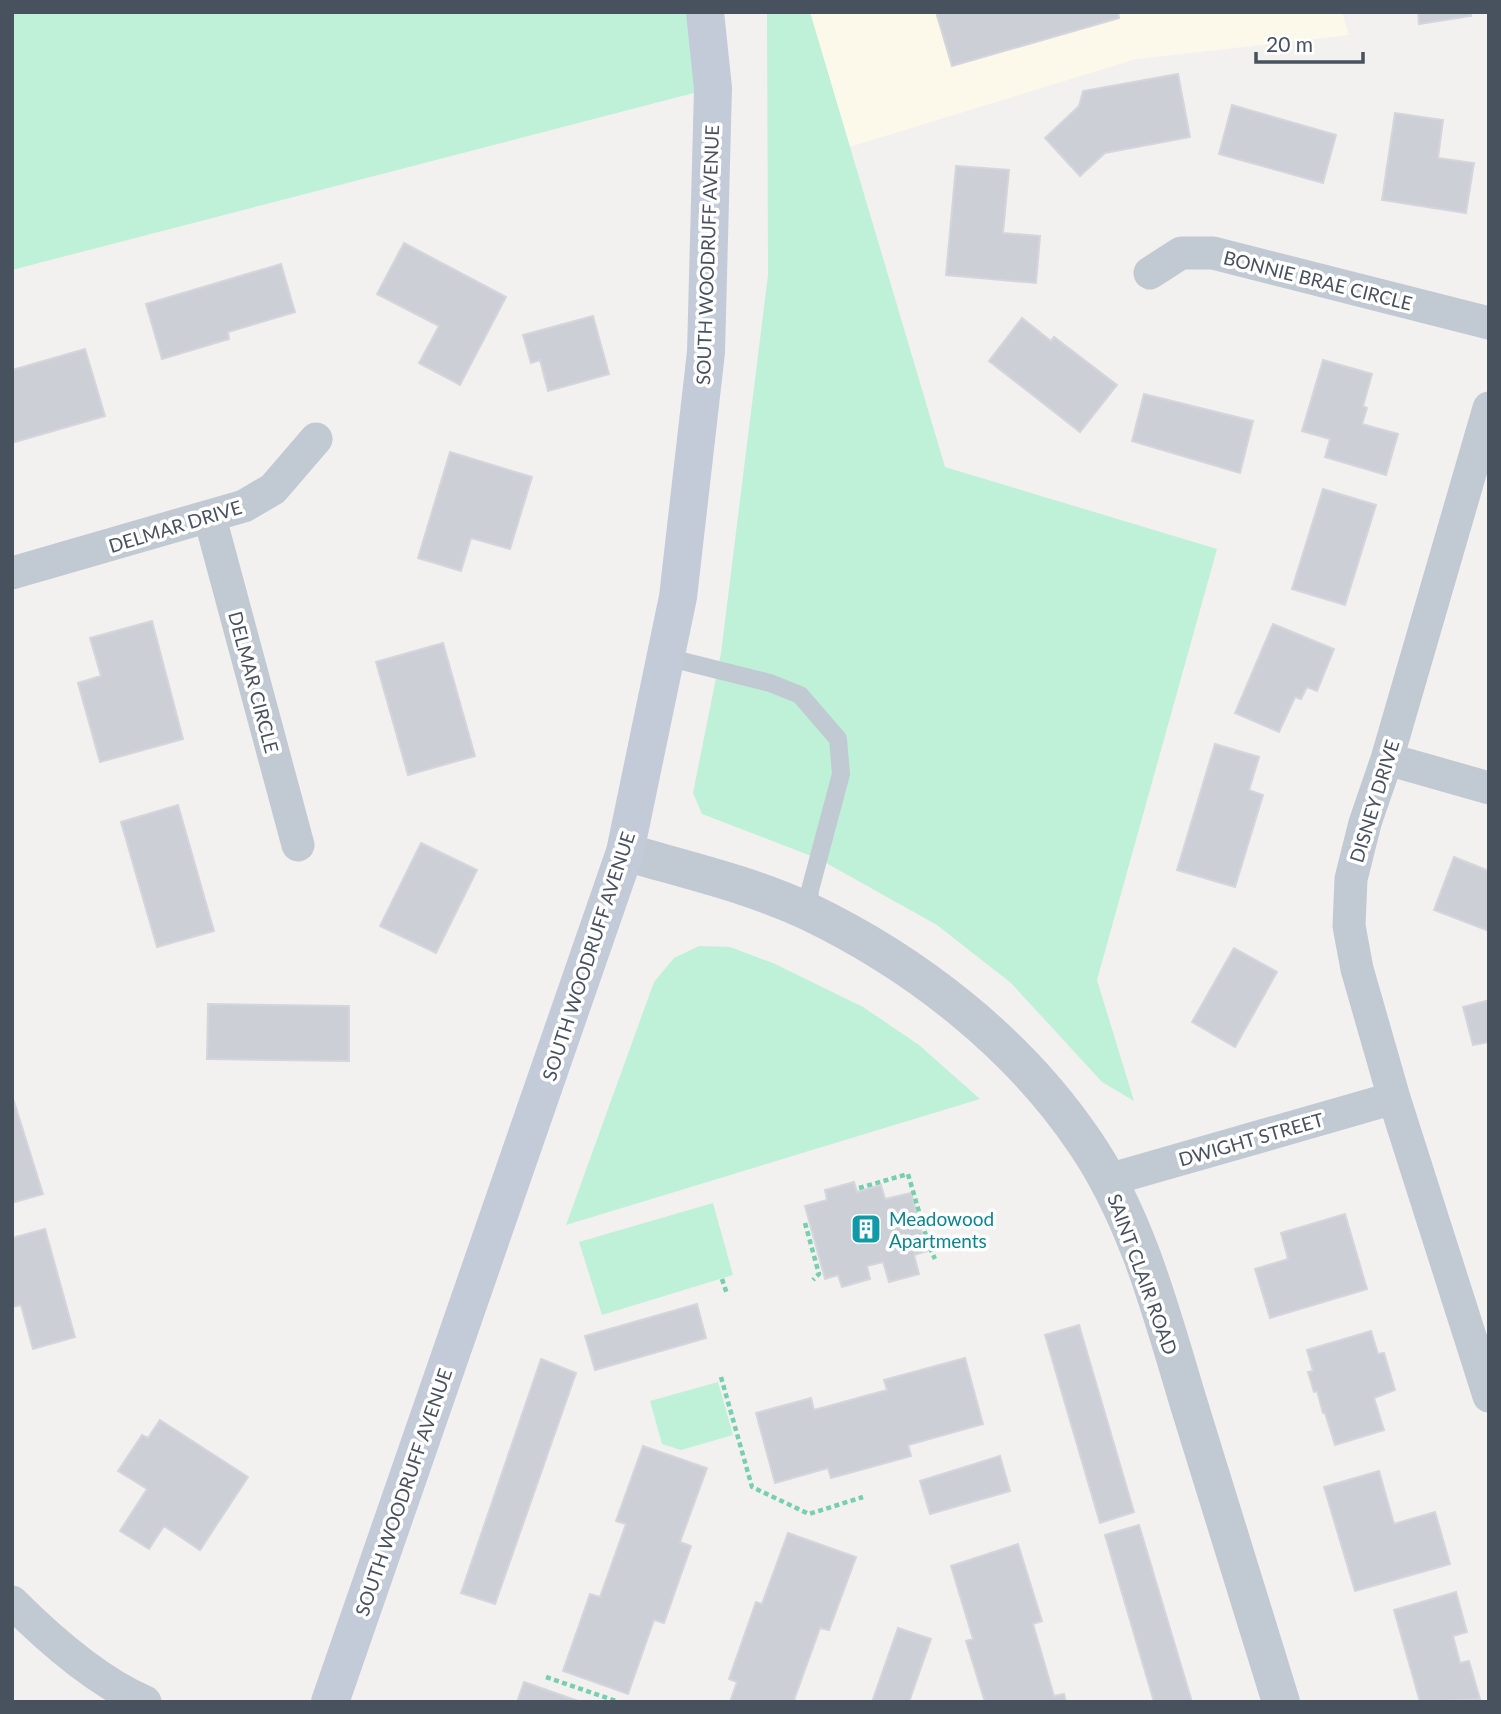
<svg xmlns="http://www.w3.org/2000/svg" width="1501" height="1714" viewBox="0 0 1501 1714" font-family="Lato,sans-serif">
  <style>
    .commercial { fill: #fdf9ea }
    .green { fill: #bff0d8 }
    .building { fill: #cccfd6; stroke: #d4d6dc; stroke-width: 2 }
    .lines { fill: none; stroke-linecap: round; stroke-linejoin: round }
    .path { stroke: #76cfae; stroke-width: 4.5; stroke-dasharray: 5 3.5; stroke-linecap: butt }
    .service { stroke: #c1c9d2; stroke-width: 18 }
    .minor { stroke: #c1c9d2; stroke-width: 33 }
    .tertiary { stroke: #c1c9d2; stroke-width: 38 }
    .secondary { stroke: #c3cbd9; stroke-width: 38 }
    .labels { text-anchor: middle; dominant-baseline: central; stroke-width: 7; stroke-linejoin: round; paint-order: stroke }
    .street-label { font-size: 19px; fill: #48515e; stroke: #fff }
    .culture-label { font-size: 19px; fill: #0d838f; stroke: #fff; text-anchor: start }
  </style>
  <rect width="100%" height="100%" fill="#f3f1f0"/>
  <path class="commercial" d="M810 12H1342L1349 35 1136 59 849 147Z"/>
  <path class="green" d="M12 12H705L713 88 12 270Z
    M767 12H810L945 467 1217 549 1097 980 1134 1101 1102 1082 1011 983 937 925 819 859 702 814 693 793 721 653 768 275Z
    M699 946 730 947 773 963 863 1007 919 1045 980 1099 566 1225 654 982 674 958Z
    M713 1203 733 1275 602 1315 579 1242Z
    M718 1382 733 1435 681 1450 662 1444 650 1401Z"/>
  <path class="building" d="M936 12H1118L1119 18 952 66Z
    M1418 12H1471V16L1419 24Z
    M1178 74 1190 137 1105 153 1080 176 1045 138 1079 106 1083 91Z
    M1232 105 1336 135 1323 183 1219 154Z
    M1395 113 1443 120 1438 158 1474 163 1466 213 1382 200Z
    M956 166 1009 170 1003 233 1040 236 1036 283 946 275Z
    M404 243 506 297 460 385 419 363 439 326 377 294Z
    M281 264 295 312 228 332 229 339 162 359 146 304Z
    M593 316 609 374 548 391 540 360 531 363 523 335Z
    M1022 318 1051 341 1054 337 1117 385 1080 432 989 361Z
    M85 349 105 416 12 443V370Z
    M1323 360 1372 374 1363 406 1367 408 1362 424 1398 434 1386 475 1325 457 1330 439 1302 431Z
    M1144 394 1253 421 1240 473 1132 441Z
    M450 452 532 477 510 549 471 538 461 571 418 558Z
    M1323 489 1376 505 1345 605 1292 589Z
    M152 621 183 739 100 762 78 683 101 676 90 638Z
    M1273 624 1334 649 1317 691 1307 687 1301 699 1295 697 1279 732 1235 713Z
    M443 643 475 756 408 775 376 662Z
    M1215 744 1259 757 1249 790 1263 795 1235 887 1177 870Z
    M178 805 214 931 157 947 121 822Z
    M421 843 477 870 436 953 380 926Z
    M1454 857 1489 871V931L1434 910Z
    M1234 948 1277 972 1235 1047 1192 1022Z
    M1489 1000V1042L1473 1045 1463 1007Z
    M208 1004 349 1006V1061L207 1059Z
    M12 1095 43 1194 12 1203Z
    M854 1182 857 1192 881 1185 885 1199 911 1193 927 1251 914 1255 919 1274 889 1282 883 1262 867 1266 870 1279 842 1287 838 1275 825 1279 805 1206 827 1200 825 1190Z
    M1345 1214 1367 1289 1270 1318 1255 1269 1288 1259 1281 1233Z
    M45 1229 75 1337 33 1349 21 1305 12 1307V1238Z
    M697 1304 706 1338 595 1370 585 1336Z
    M1079 1325 1134 1512 1100 1523 1045 1335Z
    M1371 1331 1378 1354 1384 1353 1395 1390 1374 1398 1384 1430 1335 1445 1325 1413H1323L1317 1391 1314 1392 1308 1372 1313 1371 1307 1350Z
    M965 1358 983 1424 908 1445 911 1456 831 1478 828 1468 775 1483 756 1413 811 1398 814 1410 887 1390 884 1380Z
    M541 1359 576 1373 495 1604 461 1593Z
    M160 1420 248 1477 200 1550 164 1526 149 1549 120 1531 147 1489 118 1471 142 1435 148 1438Z
    M643 1446 707 1468 680 1542 691 1546 664 1623 654 1620 628 1694 563 1671 590 1594 600 1597 626 1524 616 1521Z
    M1000 1456 1010 1491 930 1514 920 1481Z
    M1379 1471 1394 1524 1435 1512 1450 1564 1355 1591 1324 1487Z
    M1139 1525 1192 1702H1154L1105 1535Z
    M788 1533 856 1557 829 1630 820 1628 794 1700 800 1702H730L737 1682 729 1679 756 1602 762 1604Z
    M1018 1544 1042 1621 1033 1624 1054 1696 1064 1694 1066 1702H985L966 1641 973 1639 951 1566Z
    M1456 1592 1467 1632 1453 1636 1460 1663 1469 1661 1480 1699 1420 1702 1394 1610Z
    M898 1628 931 1639 909 1702H872Z
    M524 1682 581 1702H517Z"/>
  <g class="lines">
    <path class="path" d="M859 1188 908 1174 929 1246 935 1259
      M805 1223 819 1274 813 1280
      M722 1279 727 1294
      M721 1377 752 1487 809 1514 863 1497
      M546 1677 619 1702"/>
    <path class="service" d="M666 657 770 683 800 695 838 739 841 774 810 890 808 911"/>
    <path class="minor" d="M1150 273 1181 253H1213L1489 323
      M1489 408 1387 759 1365 823 1351 879 1349 926 1357 969 1394 1098 1489 1396
      M210 518 298 845
      M12 573 244 506 273 489 316 439
      M1387 759 1489 788
      M1108 1180 1394 1098
      M12 1602C49 1639 96 1681 145 1702"/>
    <path class="tertiary" d="M625 852C686 870 749 884 807 911 914 962 1017 1042 1084 1141 1136 1216 1161 1311 1187 1398 1218 1499 1250 1600 1281 1702"/>
    <path class="secondary" d="M330 1702 625 852 678 597 706 352 713 88 705 12"/>
  </g>
  <defs>
    <g id="building-square" transform="scale(1.575)"><rect x="-9" y="-9" width="18" height="18" rx="4" fill="#0f9aa8" stroke="#fff"/><path d="M-4-6H4V6H1V3H-1V6H-4ZM-2.5-4.3h1.7v1.8h-1.7ZM.8-4.3h1.7v1.8H.8ZM-2.5-1h1.7V.8h-1.7ZM.8-1h1.7V.8H.8Z" fill="#fff"/></g>
  </defs>
  <g fill-rule="evenodd">
    <use href="#building-square" x="866" y="1229"/>
  </g>
  <g class="labels">
    <g class="street-label">
      <text transform="translate(707 255) rotate(-88)">SOUTH WOODRUFF AVENUE</text>
      <text transform="translate(1318 280) rotate(14)">BONNIE BRAE CIRCLE</text>
      <text transform="translate(175 526) rotate(-17)">DELMAR DRIVE</text>
      <text transform="translate(254 682) rotate(75)">DELMAR CIRCLE</text>
      <text transform="translate(1374 801) rotate(-73)">DISNEY DRIVE</text>
      <text transform="translate(588 956) rotate(-72)">SOUTH WOODRUFF AVENUE</text>
      <text transform="translate(1251 1139) rotate(-16)">DWIGHT STREET</text>
      <text transform="translate(1143 1274) rotate(70)">SAINT CLAIR ROAD</text>
      <text transform="translate(403 1492) rotate(-71)">SOUTH WOODRUFF AVENUE</text>
    </g>
    <g class="culture-label">
      <text x="889" y="1218">Meadowood<tspan x="889" dy="22">Apartments</tspan></text>
    </g>
  </g>
  <rect width="1501" height="1714" fill="none" stroke="#48515e" stroke-width="28"/>
  <path d="M1256 52v10h107v-10" fill="none" stroke="#48515e" stroke-width="3.5"/>
  <text x="1266" y="52" font-size="21" fill="#48515e" stroke="#ffffff" stroke-width="5" paint-order="stroke">20 m</text>
</svg>
